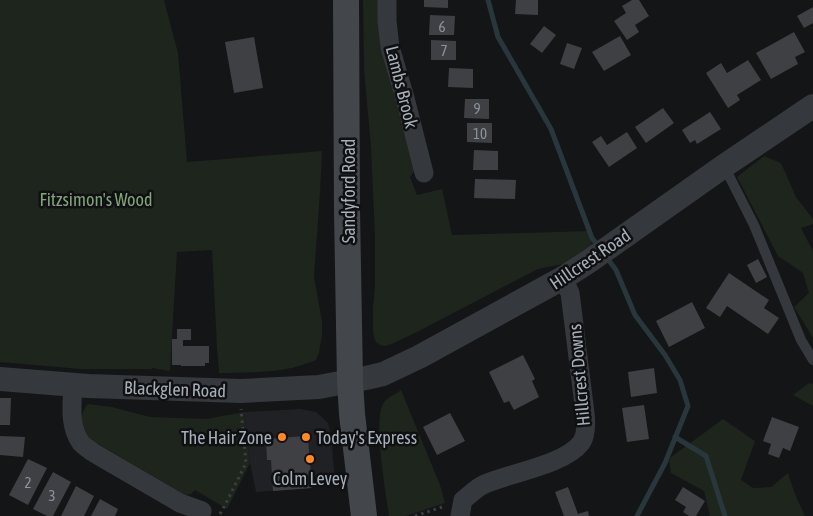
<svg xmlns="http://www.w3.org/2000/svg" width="813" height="516" viewBox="0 0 813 516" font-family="'Asap Condensed',sans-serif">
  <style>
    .built { fill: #202124 }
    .green { fill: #1d251c }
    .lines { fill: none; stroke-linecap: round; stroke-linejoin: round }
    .stream { stroke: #29373c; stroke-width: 5 }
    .building { fill: #3e4044 }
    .path { stroke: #3b3f43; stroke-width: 3; stroke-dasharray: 2.5 4; stroke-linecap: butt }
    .service { stroke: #35383c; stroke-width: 10 }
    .minor { stroke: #35383c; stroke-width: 19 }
    .tertiary { stroke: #35383c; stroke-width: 24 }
    .secondary { stroke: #43474c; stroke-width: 26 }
    .poi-dot { fill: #ff8924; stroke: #101012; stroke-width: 2 }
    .labels { text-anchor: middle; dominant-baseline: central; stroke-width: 5; stroke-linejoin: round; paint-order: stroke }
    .number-label { font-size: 15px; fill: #8b939b }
    .street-label { font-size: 18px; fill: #a5afb8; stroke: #101012 }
    .park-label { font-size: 18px; fill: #80a57a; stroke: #101012 }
    .poi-label { font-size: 18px; fill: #a5afb8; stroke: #101012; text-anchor: end }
  </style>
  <rect width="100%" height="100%" fill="#141517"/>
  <path class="built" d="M300 409 316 412 328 423 331 435 335 481H334V486L256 492 250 463 244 412Z"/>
  <path class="green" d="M0 0H164L178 53 187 162 322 151 320 193 314 276 322 322V335L319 353 316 360C284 374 253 372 219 373L217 347 212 250 177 252 170 371 152 368V369H80L0 362Z
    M363 0H380L415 170 410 177 417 195 442 189 452 235 590 231 592 238 591 249 573 262 538 269 417 332 392 344 385 346 380 345 376 342 374 338 373 329V308L375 286V237L371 147 364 70Z
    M764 156 781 163 796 197 813 219V224L801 228 813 251V338L794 307 809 293 803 273 778 256 737 177Z
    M809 383 813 384V406L793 395Z
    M401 390 440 485 445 503 406 516H389C386 494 373 421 383 404 386 398 396 394 401 390Z
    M88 404 112 407 150 417 206 419 244 412 250 463 227 509 195 490 191 494 185 495 88 438C80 429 79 413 88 404Z
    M723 419 755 441 741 480 753 488 771 487 788 473 795 494 805 516H710L704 491 671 473 669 461 671 457Z"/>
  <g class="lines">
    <path class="stream" d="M488 0 498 37 551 129 592 238 599 247
      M607 258 616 270 635 315 665 355 680 380 688 406 665 463 637 516
      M675 437 706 456 725 516"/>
  </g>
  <path class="building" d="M424 0H448V8L424 7Z
    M516 0H538V15L515 14Z
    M632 0H639L649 16 635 25 639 32 627 40 614 21 626 13 622 6Z
    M813 7V23L804 28 797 16Z
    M430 15 455 16 454 35H429Z
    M544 26 556 35 542 53 530 44Z
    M794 32 805 52 795 57 798 64 771 79 756 53Z
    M620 36 631 55 604 71 592 52Z
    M254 37 263 88 234 93 225 42Z
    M431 40 456 41V60H431Z
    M567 43 582 48 574 69 560 64Z
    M748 60 761 80 737 95 740 100 728 108 706 73 721 63 727 73Z
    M449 68 473 69V88L448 87Z
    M465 99H489V119L464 118Z
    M663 108 674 123 646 143 635 127Z
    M710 112 721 129 697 144 695 140 690 143 682 130Z
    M467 123H492V143L467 142Z
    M627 132 637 148 609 167 592 142 601 136 607 145Z
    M474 150 498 151V170H473Z
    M475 179 516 180 515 199 474 198Z
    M758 259 767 277 756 283 747 265Z
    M729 273 769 300 764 308 779 318 768 334 727 306 720 317 706 308Z
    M692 302 705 328 669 347 656 321Z
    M177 329H191V340H183V346H209V363H205V366H181V365H172V339H177Z
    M523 355 535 379 532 381 539 397 514 410 509 401 504 403 489 372Z
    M654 368 657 393 631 397 628 372Z
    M0 398H11L10 425H0Z
    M644 405 649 439 627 442 622 408Z
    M450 413 465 441 437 455 423 427Z
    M772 417 799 427 790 451 783 448 779 458 768 454 771 444 763 441Z
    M0 436 25 437 23 457 0 455Z
    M305 436 308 439 312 488 273 491 271 460H267L266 439Z
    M28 459 47 468 28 505 9 495Z
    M53 472 71 482 53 516H47L33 509Z
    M76 486 94 496 84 516H61Z
    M568 487 578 514 588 511 589 516H564L555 492Z
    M683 487 705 501 696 516H689L683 512 686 507 675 500Z
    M100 499 118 509 115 516H91Z"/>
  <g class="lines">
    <path class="path" d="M220 514 225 505 246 463 241 409
      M415 516 445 506"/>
    <path class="service" d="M724 166 754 225 801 340 813 360"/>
    <path class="minor" d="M387 0V21L390 47 405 98 424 173
      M73 385C72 404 69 427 81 443 85 447 90 450 94 453L180 503 202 511
      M460 516 463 500C470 495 477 487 485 484 510 473 564 465 581 443 587 435 586 422 585 413L570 293 563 278"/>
    <path class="tertiary" d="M0 379 88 386 241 391 319 387 366 378 383 374 419 357 563 278 588 262 724 166 813 106"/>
    <path class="secondary" d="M346 0 347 210 350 381 352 414 364 516"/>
  </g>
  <g class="poi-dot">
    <circle cx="282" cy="437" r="5"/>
    <circle cx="306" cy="437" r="5"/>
    <circle cx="310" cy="459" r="5"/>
  </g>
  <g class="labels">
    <g class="number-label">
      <text x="442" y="26">6</text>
      <text x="444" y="50">7</text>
      <text x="477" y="108">9</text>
      <text x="480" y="133">10</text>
      <text x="28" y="482">2</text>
      <text x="52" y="495">3</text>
    </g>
    <g class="street-label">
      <text transform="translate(402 87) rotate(76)">Lambs Brook</text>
      <text transform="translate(348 191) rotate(-90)">Sandyford Road</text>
      <text transform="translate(590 259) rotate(-34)">Hillcrest Road</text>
      <text transform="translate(579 375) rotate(-95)">Hillcrest Downs</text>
      <text transform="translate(175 389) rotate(2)">Blackglen Road</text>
    </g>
    <g class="park-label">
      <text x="96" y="199">Fitzsimon's Wood</text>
    </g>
    <g class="poi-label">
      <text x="272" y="437">The Hair Zone</text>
      <text x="316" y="437" text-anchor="start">Today's Express</text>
      <text x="310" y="478" text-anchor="middle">Colm Levey</text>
    </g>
  </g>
</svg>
